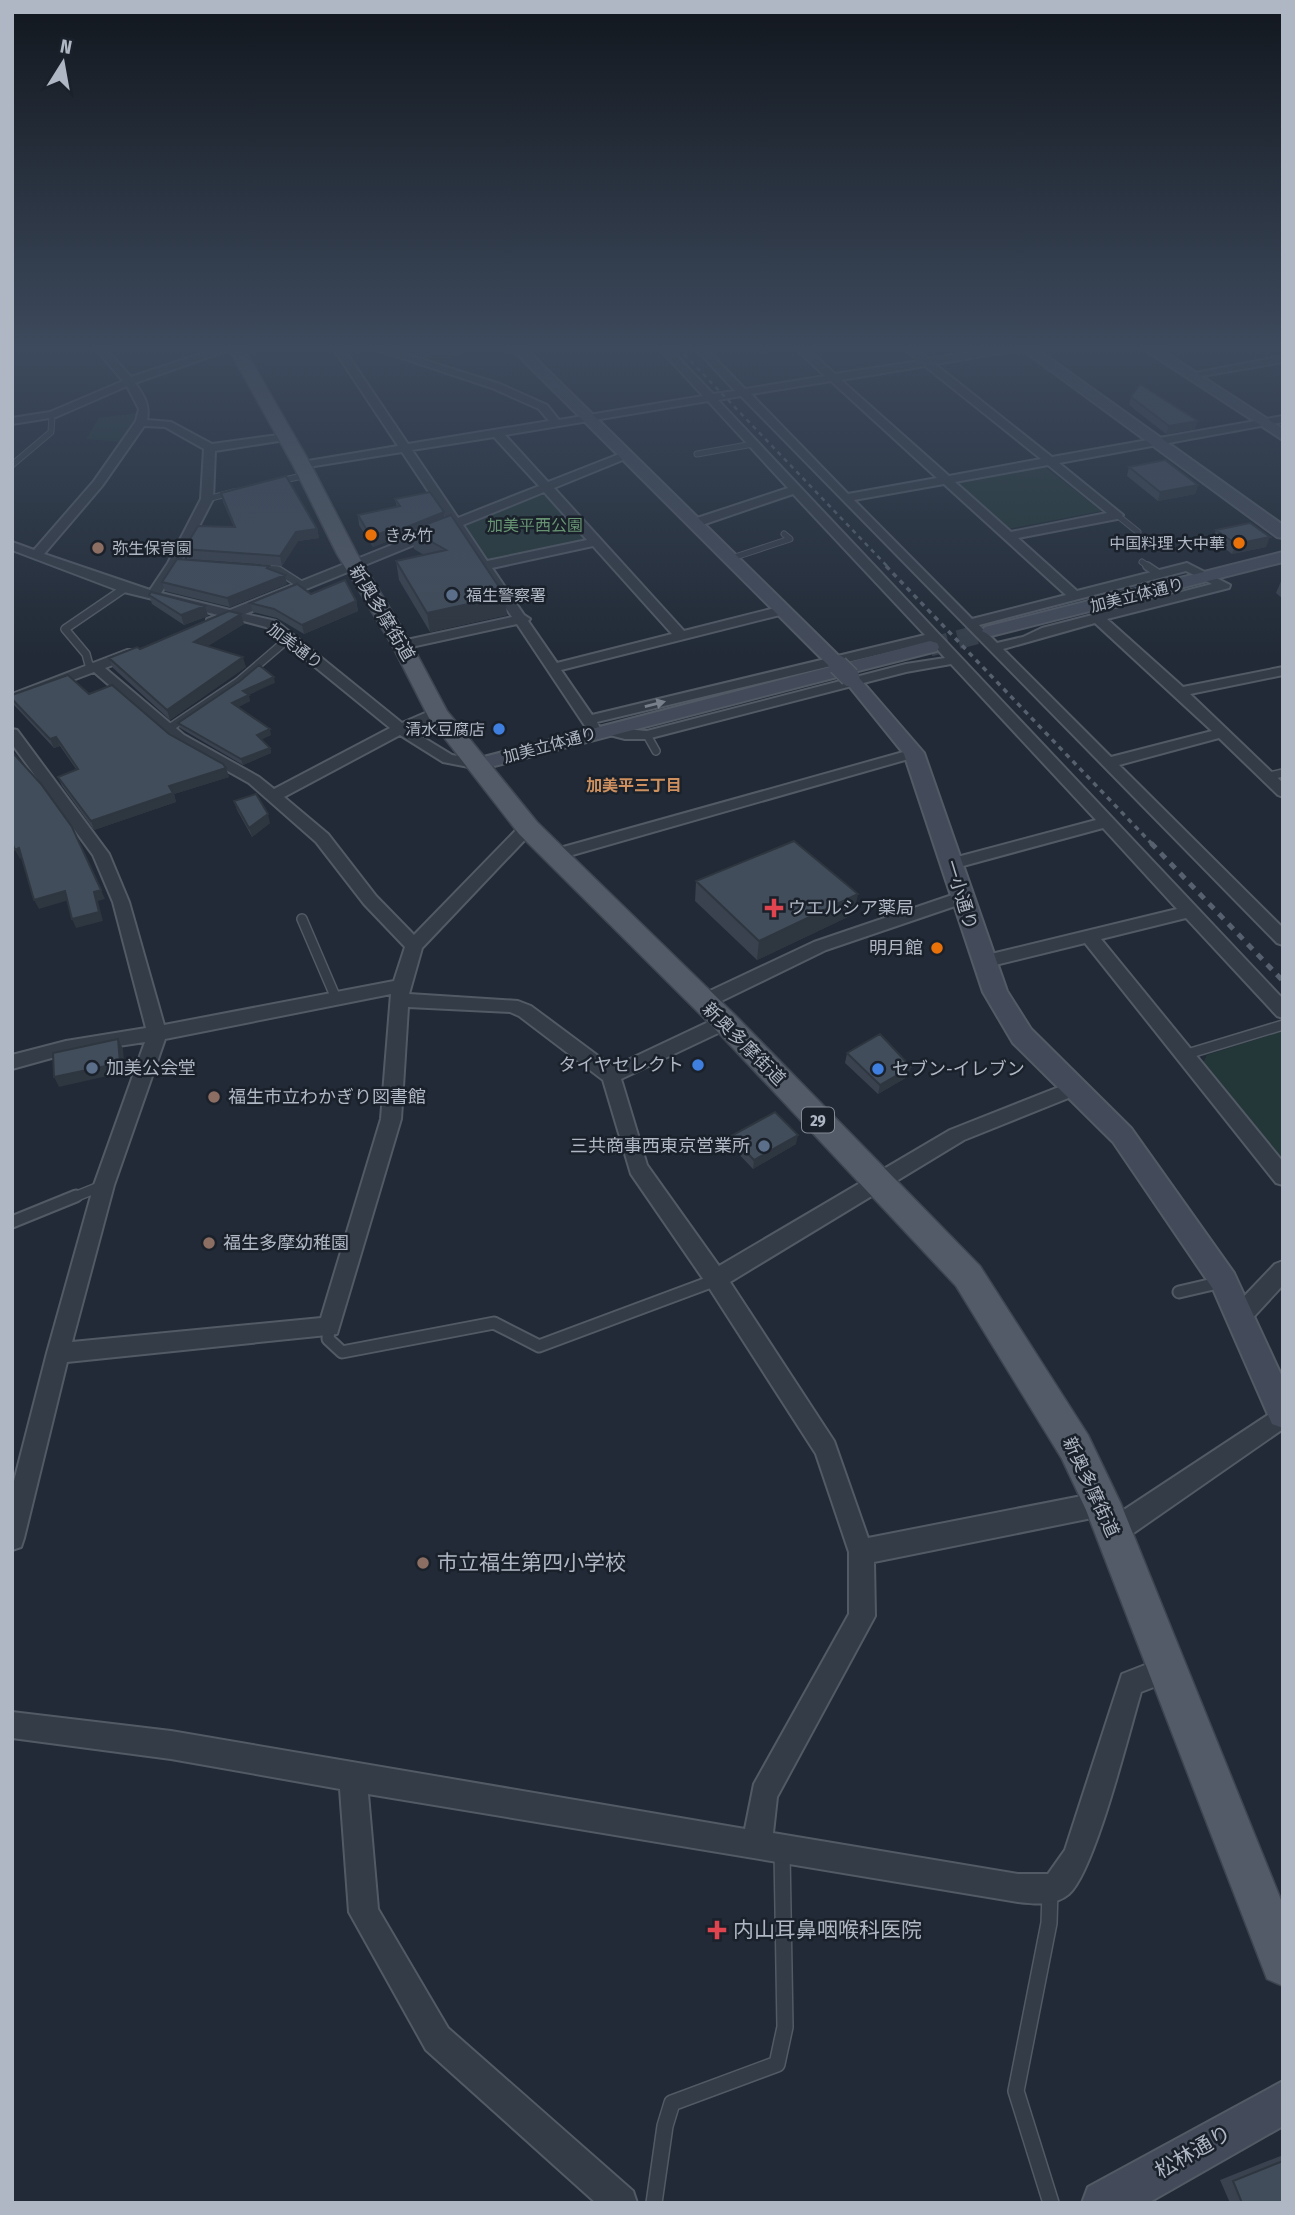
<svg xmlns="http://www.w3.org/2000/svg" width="1295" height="2215" viewBox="0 0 1295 2215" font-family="'Fira Sans Condensed','Noto Sans JP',sans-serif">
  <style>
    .green { fill: #243738 }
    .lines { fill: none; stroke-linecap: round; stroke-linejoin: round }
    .secondary-tunnel { stroke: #363f4b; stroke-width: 19; stroke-dasharray: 19 10; stroke-linecap: butt }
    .lane-far4-casing { stroke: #525a65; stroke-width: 7 }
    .lane-far3-casing { stroke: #525a65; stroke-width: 10 }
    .lane-far2-casing { stroke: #525a65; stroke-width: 12 }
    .lane-far1-casing { stroke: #525a65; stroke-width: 15 }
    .lane-casing { stroke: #525a65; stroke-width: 18 }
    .street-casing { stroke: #525a65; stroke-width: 4 }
    .secondary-casing { stroke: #525a65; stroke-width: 4 }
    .primary-casing { stroke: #3e4551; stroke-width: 3 }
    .lane-far4 { stroke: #343c47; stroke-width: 5 }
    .lane-far3 { stroke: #343c47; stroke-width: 7 }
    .lane-far2 { stroke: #343c47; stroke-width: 9 }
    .lane-far1 { stroke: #343c47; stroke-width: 11 }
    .lane { stroke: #343c47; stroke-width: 15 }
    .street { fill: #343c47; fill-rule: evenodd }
    .secondary { fill: #434b5a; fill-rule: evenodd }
    .primary { fill: #525b67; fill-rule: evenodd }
    .rail-far2 { stroke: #56606e; stroke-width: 2.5; stroke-dasharray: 4.5 4.5; stroke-linecap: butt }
    .rail-far1 { stroke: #56606e; stroke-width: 3.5; stroke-dasharray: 5 5; stroke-linecap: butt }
    .rail { stroke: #56606e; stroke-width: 5; stroke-dasharray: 7 7; stroke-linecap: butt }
    .secondary-bridge-casing { stroke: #525a65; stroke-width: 22; stroke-linecap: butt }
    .secondary-bridge { stroke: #434b5a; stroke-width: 19 }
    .wall { fill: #39424e }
    .shaded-wall { fill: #2e3640 }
    .building { fill: #424d5b; stroke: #2e3640; stroke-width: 2 }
    .oneway { fill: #78808c }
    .food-dot { fill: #e8710a; stroke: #1a212b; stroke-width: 2.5 }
    .education-dot { fill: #8d6e63; stroke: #1a212b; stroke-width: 2.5 }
    .service-dot { fill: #5c6f8a; stroke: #1a212b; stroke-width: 2.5 }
    .shop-dot { fill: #3f7fe0; stroke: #1a212b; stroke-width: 2.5 }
    .health-dot { fill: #e0444e; stroke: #1a212b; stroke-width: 2.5 }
    .labels { text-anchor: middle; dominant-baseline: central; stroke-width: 5; stroke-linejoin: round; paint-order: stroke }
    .far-park-label { font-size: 16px; fill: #679372; stroke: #1a212b }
    .far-poi-label { font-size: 16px; fill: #afb7c4; stroke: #1a212b; text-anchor: start }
    .far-street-label { font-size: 16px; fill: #afb7c4; stroke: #1a212b }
    .far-neighbourhood-label { font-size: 16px; font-weight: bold; fill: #ce905f; stroke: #1a212b }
    .shield { fill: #1a212b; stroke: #828a96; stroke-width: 2 }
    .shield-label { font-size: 16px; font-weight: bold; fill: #afb7c4 }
    .street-label { font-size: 18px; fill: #afb7c4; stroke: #1a212b }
    .poi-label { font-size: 18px; fill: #afb7c4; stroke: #1a212b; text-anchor: start }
    .near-poi-label { font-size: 21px; fill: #afb7c4; stroke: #1a212b; text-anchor: start }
    .near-street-label { font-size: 21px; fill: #afb7c4; stroke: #1a212b }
  </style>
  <rect width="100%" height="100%" fill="#212a36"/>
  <path class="green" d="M382 348H456L462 355 434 365Z
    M138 413 137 424 125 442 86 439 99 418Z
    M1044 466 1101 511 1008 529 959 483Z
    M540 495 546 496 584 538 581 542 493 561 485 559 465 528 469 524Z
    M1283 1031V1164L1203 1063 1207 1055Z"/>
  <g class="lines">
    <path class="secondary-tunnel" d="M930 647 991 631"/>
    <g class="lane-far4-casing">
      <path id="lane-far4" d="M203 348 213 353
        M697 454 753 444
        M12 465 51 432 52 415
        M275 482 307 475
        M207 499 234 492
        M1117 515 1138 532
        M732 558 790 539 784 534
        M1142 562 1149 567"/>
    </g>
    <g class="lane-far3-casing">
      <path id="lane-far3" d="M1147 566 1159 574
        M263 569 278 570 303 586
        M97 668 89 665 86 654 65 629 125 588
        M168 729 238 682 288 639
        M647 735 656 751
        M1265 777 1283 773"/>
    </g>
    <g class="lane-far2-casing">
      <path id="lane-far2" d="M302 919 335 996
        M1184 1055 1283 1025
        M72 1198 104 1185"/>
    </g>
    <g class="lane-far1-casing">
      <path id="lane-far1" d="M12 1222 76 1196
        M1179 1292 1222 1282
        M329 1327 328 1339 342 1352 494 1323 539 1346 716 1280"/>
    </g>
    <g class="lane-casing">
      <path id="lane" d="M1050 1891 1049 1923 1016 2091 1051 2203
        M654 2203 665 2126 672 2103 777 2064 785 2027 782 1852"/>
    </g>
    <g class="street-casing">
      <path id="street" d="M95 348H105L131 377 219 348H234L135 383C144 396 150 404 147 420L171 422 212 444 285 434 291 437 285 440 215 451 213 499 180 563 161 593 230 610 449 522 402 452 302 468 296 465 302 462 398 446 333 348H343L408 444 549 421 539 409 492 388 372 348H386L500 384 547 405 559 420 703 396 659 348H669L713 394 735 391 695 348H705L745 389 825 376 795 348H806L835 374 919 361 904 348H915L929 359 997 348H1019L1014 351 935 364 1052 457 1283 416V422L1059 463 1123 515 1117 519 1018 538 1077 591 1187 563 1230 585 1229 588 1107 619 1183 687 1283 667V675L1190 694 1283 783V797L1278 795 1219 738 1119 765 1283 928V945L1277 943 741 396 718 400 1283 999V1018L1277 1016 1186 918 1101 939 1283 1162V1185L1276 1183 1085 943 983 968 977 966 974 962 983 956 1177 909 1103 828 952 869 946 868 944 864 946 860 1096 820 951 664 906 672 647 739H625L602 733 591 735 517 624 402 649 395 645 402 641 512 617 453 529 245 614 276 621 402 723 432 710H442L444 713 442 716 411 730 452 755 484 761 487 764 479 769 443 762 400 735 284 797 328 834 376 896 414 935 522 824H534L536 828 422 948 409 994 518 1001 531 1006 613 1067 719 1017H731L734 1022 731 1027 621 1079 647 1165 719 1266 950 1130 1074 1081 1081 1083 1084 1088 1081 1093 964 1140 730 1282 834 1441 868 1538 1102 1492 1111 1496 1114 1504 1111 1512 1102 1516 874 1562 875 1616 777 1797 773 1833 1018 1874H1048L1065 1850 1122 1674 1168 1656 1177 1660 1181 1669 1177 1678 1141 1692C1129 1732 1095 1871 1069 1894 1055 1906 1035 1904 1018 1902L368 1794 378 1909 448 2028 633 2191 637 2203H596L426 2050 349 1912 340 1789 171 1759 12 1738V1712L171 1731 745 1829 754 1784 849 1614V1552L816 1454 708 1286 631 1174 603 1080 519 1016 510 1012 408 1007 401 1119 337 1334 67 1362 24 1538 21 1547 12 1550V1489L47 1353 94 1185 145 1042 66 1054 12 1069V1055L66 1041 146 1028 113 902 93 855 12 744V729L17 730 109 854 129 902 164 1025 394 981 405 947 364 904 316 842 249 783 174 741 94 672 12 703V694L127 650H137V656L105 668 184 735 259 777 274 789 390 728 266 627 232 618 217 625H207V619L218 615 120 591 12 550V542L34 550 94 481 136 421 139 409 127 386 56 417 12 424V418L50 412 123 381ZM925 366 1041 459 949 476 841 380ZM831 381 937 478 848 494 751 394ZM708 401 788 488 691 520V526H699L793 494 925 635 592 715 561 670 788 613 790 610 783 606 684 631 554 488 630 457V453H622L548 482 505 435ZM144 426 165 427 204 449 201 499 168 563 150 590 44 554 102 486ZM494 437 539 486 458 518 412 450ZM1048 465 1107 513 1011 532 955 482ZM944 484 1066 595 972 619 854 500ZM544 492 587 540 487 561 463 525ZM593 546 672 634 557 663 528 621 530 619 524 615 492 568ZM1186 571 1212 584 1042 628 1023 637 997 643 979 625ZM1095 623 1212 731 1111 757 1003 649ZM931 642 945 658 906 664 647 731C634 731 610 724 600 728L597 722ZM391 994 381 1119 321 1318 72 1342 114 1185 165 1039Z
        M1283 356V362L1190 378 1185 375Z
        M914 749 919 750 921 753 919 756 555 860 547 855 549 851Z
        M961 892 969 898 967 902 826 950 709 1007H697L694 1002 697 997 814 942Z
        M1283 1261V1285L1249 1322 1241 1325 1233 1322 1230 1315 1233 1308 1275 1264Z
        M1283 1405V1429L1122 1541 1113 1544 1104 1541 1101 1532 1104 1523Z"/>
    </g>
    <g class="secondary-casing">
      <path id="secondary" d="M511 348H525L846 663 930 641 937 643 939 647 937 651 854 672 924 753 1007 991 1031 1029 1131 1128 1234 1273 1283 1379V1428L1272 1424 1213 1289 1113 1142 1013 1043 983 992 904 754 841 676 479 770 472 768 469 764 472 760 830 667Z
        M1020 348H1035L1283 525V538L1277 537Z
        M1142 348H1158L1283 429V440Z
        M1283 552V562L991 636 982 631 985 627Z
        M1283 2081V2126L1148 2203H1082L1088 2187Z"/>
    </g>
    <g class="primary-casing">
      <path id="primary" d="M228 348H244L311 465 357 554 412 645 447 711 537 822 735 1015 980 1266 1088 1435 1121 1504 1283 1905V1986L1267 1979 1086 1510 1062 1459 956 1286 715 1029 519 834 429 718 392 645 337 554 293 465Z"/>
    </g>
    <use href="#lane-far4" class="lane-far4"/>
    <use href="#lane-far3" class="lane-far3"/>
    <use href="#lane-far2" class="lane-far2"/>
    <use href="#lane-far1" class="lane-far1"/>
    <use href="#lane" class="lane"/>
    <use href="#street" class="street"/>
    <use href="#secondary" class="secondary"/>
    <use href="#primary" class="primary"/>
    <path class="rail-far2" d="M678 348 888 567"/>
    <path class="rail-far1" d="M886 566 1153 845"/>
    <path class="rail" d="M1151 843 1283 981"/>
    <g class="secondary-bridge-casing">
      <path id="secondary-bridge" d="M838 665 850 677"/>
    </g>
    <use href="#secondary-bridge" class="secondary-bridge"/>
  </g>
  <path class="wall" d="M1131 397 1195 429 1166 434 1129 405Z
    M1129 467 1198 485 1195 494 1158 501 1127 476Z
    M221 493 317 529 319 538 298 541 282 566 187 559 184 549 234 527 223 502Z
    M395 499 444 512V517L507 615 430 632 399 580 396 561 424 555 414 549 412 535 398 540H391L373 547 359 525 358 515 397 507Z
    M1216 530 1266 547 1232 554 1213 539Z
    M269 566 270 569 287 584 230 607 165 591 162 582Z
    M1282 579H1283V599L1276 593Z
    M311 594 356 601 358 611 304 634 277 618 253 612 250 603Z
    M149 595 205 606 208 616 184 625 152 604Z
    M241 614 244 624 207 646 246 667 170 720 113 668 109 658 140 649Z
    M275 683 248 695 250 701 238 707 271 735 261 739 270 748 271 753 243 765 180 728 178 723Z
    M89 694 169 734 226 768 229 777 174 794 176 802 94 830 62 786 58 777 76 769 60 746 54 748 14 705 12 702V695Z
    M234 801 270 823 252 837 237 810Z
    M696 881 854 914 757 960 695 901Z
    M847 1053 909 1076 878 1094 845 1063Z
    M731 1136 796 1144 753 1169 731 1146Z
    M1283 2155V2203H1230L1220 2180Z"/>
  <path class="shaded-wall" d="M1198 421 1195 429 1166 434 1169 426Z
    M1198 485 1195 494 1158 501 1160 492Z
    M444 512 445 522 411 530 412 535 398 540 397 531Z
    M317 529 319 538 298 541 282 566 280 556 296 532Z
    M389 530 391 540 373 547 371 537Z
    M1270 537 1266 547 1232 554 1236 544Z
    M285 575 287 584 230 607 227 598Z
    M505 596 507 615 430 632 427 613Z
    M356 601 358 611 304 634 302 625Z
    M205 606 208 616 184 625 181 615Z
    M241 614 244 624 197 653 194 642Z
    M243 657 246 667 170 720 167 710Z
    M274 677 275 683 244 696 243 691Z
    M249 695 250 701 234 709 232 703Z
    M270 729 271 735 259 741 257 735Z
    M56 737 60 746 54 748 50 739Z
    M270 748 271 753 243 765 241 759Z
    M226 768 229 777 174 794 176 802 94 830 91 821 169 786Z
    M268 814 270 823 252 837 249 828Z
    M19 848 24 857 20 859 15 850Z
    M101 890 105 899 98 901 103 921 76 928 72 919 94 892Z
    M65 891 69 900 39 909 34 900Z
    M858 894 854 914 757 960 759 941Z
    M118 1039 123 1049 125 1072 59 1087 54 1077Z
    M911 1067 909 1076 878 1094 880 1085Z
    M798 1135 796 1144 753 1169 754 1160Z"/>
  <path class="building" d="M1140 384 1198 421 1169 426 1131 397Z
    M1165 460 1198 485 1160 492 1129 467Z
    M286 476 317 529 296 532 280 556 184 549 198 526 235 527 221 493Z
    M430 492 444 512 397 531 389 530 371 537 358 515 400 506 395 499Z
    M451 515 505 596 427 613 396 561 446 550 411 530Z
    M1250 523 1270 537 1236 544 1216 530Z
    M177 559 269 566 267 568 285 575 227 598 162 582Z
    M345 580 356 601 302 625 274 609 250 603 297 584 311 594Z
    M151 592 205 606 181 615 149 595Z
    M229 611 241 614 194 642 243 657 167 710 109 658 137 647 140 649Z
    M259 665 274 677 243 691 249 695 232 703 270 729 257 735 270 748 241 759 178 723 240 681Z
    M68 675 89 694 112 685 169 734 223 764 226 768 169 786 173 793 91 821 58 777 78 769 56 737 50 739 12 699V695Z
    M12 752 41 784 72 827 101 890 94 892 99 912 72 919 65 891 34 900 19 848 15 850 12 843Z
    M256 794 268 814 249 828 234 801Z
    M794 841 858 894 759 941 696 881Z
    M880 1034 911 1067 880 1085 847 1053Z
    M118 1039 120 1063 54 1077 53 1053Z
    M775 1112 798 1135 754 1160 731 1136Z
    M1283 2161V2203H1242L1233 2181Z"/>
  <defs><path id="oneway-solid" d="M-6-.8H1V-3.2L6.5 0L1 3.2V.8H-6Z" transform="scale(1.75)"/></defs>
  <use class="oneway" href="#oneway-solid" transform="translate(655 704) rotate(-14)"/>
  <linearGradient id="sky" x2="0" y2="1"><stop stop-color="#12171e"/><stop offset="0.53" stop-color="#3d4a5d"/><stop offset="1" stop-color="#3d4a5d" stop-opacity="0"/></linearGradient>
  <rect width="1295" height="658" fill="url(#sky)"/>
  <g class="food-dot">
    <circle cx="371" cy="535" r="7"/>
    <circle cx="1239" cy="543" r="7"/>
    <circle cx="937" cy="948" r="7"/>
  </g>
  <g class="education-dot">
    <circle cx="98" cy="548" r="7"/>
    <circle cx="214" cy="1097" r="7"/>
    <circle cx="209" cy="1243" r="7"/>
    <circle cx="423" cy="1563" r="7"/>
  </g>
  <g class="service-dot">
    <circle cx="452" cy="595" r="7"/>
    <circle cx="92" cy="1068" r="7"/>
    <circle cx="764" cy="1146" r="7"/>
  </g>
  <g class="shop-dot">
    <circle cx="499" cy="729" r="7"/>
    <circle cx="698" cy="1065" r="7"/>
    <circle cx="878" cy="1069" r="7"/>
  </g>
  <g class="health-dot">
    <path d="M770.5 897.5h7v7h7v7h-7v7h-7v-7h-7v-7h7z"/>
    <path d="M713.5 1919.5h7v7h7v7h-7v7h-7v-7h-7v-7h7z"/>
  </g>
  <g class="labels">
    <g class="far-park-label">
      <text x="535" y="525">加美平西公園</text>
    </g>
    <g class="far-poi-label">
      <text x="385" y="535">きみ竹</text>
      <text x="1225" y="543" text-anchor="end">中国料理 大中華</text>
      <text x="112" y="548">弥生保育園</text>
      <text x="466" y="595">福生警察署</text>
      <text x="485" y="729" text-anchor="end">清水豆腐店</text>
    </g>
    <g class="far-street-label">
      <text transform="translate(1137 595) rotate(-14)">加美立体通り</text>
      <text transform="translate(295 646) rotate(37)">加美通り</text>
      <text transform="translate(550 745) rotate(-15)">加美立体通り</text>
    </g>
    <g class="far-neighbourhood-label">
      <text x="634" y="785">加美平三丁目</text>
    </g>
    <rect class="shield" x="802" y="1107.5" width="32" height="25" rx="5"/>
    <g class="shield-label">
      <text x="818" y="1120">29</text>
    </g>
    <g class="street-label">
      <text transform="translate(382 613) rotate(59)">新奥多摩街道</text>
      <text transform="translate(961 895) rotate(73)">一小通り</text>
      <text transform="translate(744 1044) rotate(45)">新奥多摩街道</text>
      <text transform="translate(1091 1487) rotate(65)">新奥多摩街道</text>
    </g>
    <g class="poi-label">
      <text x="788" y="908">ウエルシア薬局</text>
      <text x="923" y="948" text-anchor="end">明月館</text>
      <text x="684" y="1065" text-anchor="end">タイヤセレクト</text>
      <text x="106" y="1068">加美公会堂</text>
      <text x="892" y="1069">セブン-イレブン</text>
      <text x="228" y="1097">福生市立わかぎり図書館</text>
      <text x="750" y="1146" text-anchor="end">三共商事西東京営業所</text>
      <text x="223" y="1243">福生多摩幼稚園</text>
    </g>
    <g class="near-poi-label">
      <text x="437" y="1563">市立福生第四小学校</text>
      <text x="733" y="1930">内山耳鼻咽喉科医院</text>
    </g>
    <g class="near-street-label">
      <text transform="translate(1193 2152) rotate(-30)">松林通り</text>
    </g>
  </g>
  <rect width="1295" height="2215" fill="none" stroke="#afb7c4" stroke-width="28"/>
  <g transform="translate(63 63) rotate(11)" stroke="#1a212b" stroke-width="5" paint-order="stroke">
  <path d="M0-5L12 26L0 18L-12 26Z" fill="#afb7c4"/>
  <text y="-10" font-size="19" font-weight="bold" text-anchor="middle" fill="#afb7c4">N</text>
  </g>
</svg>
